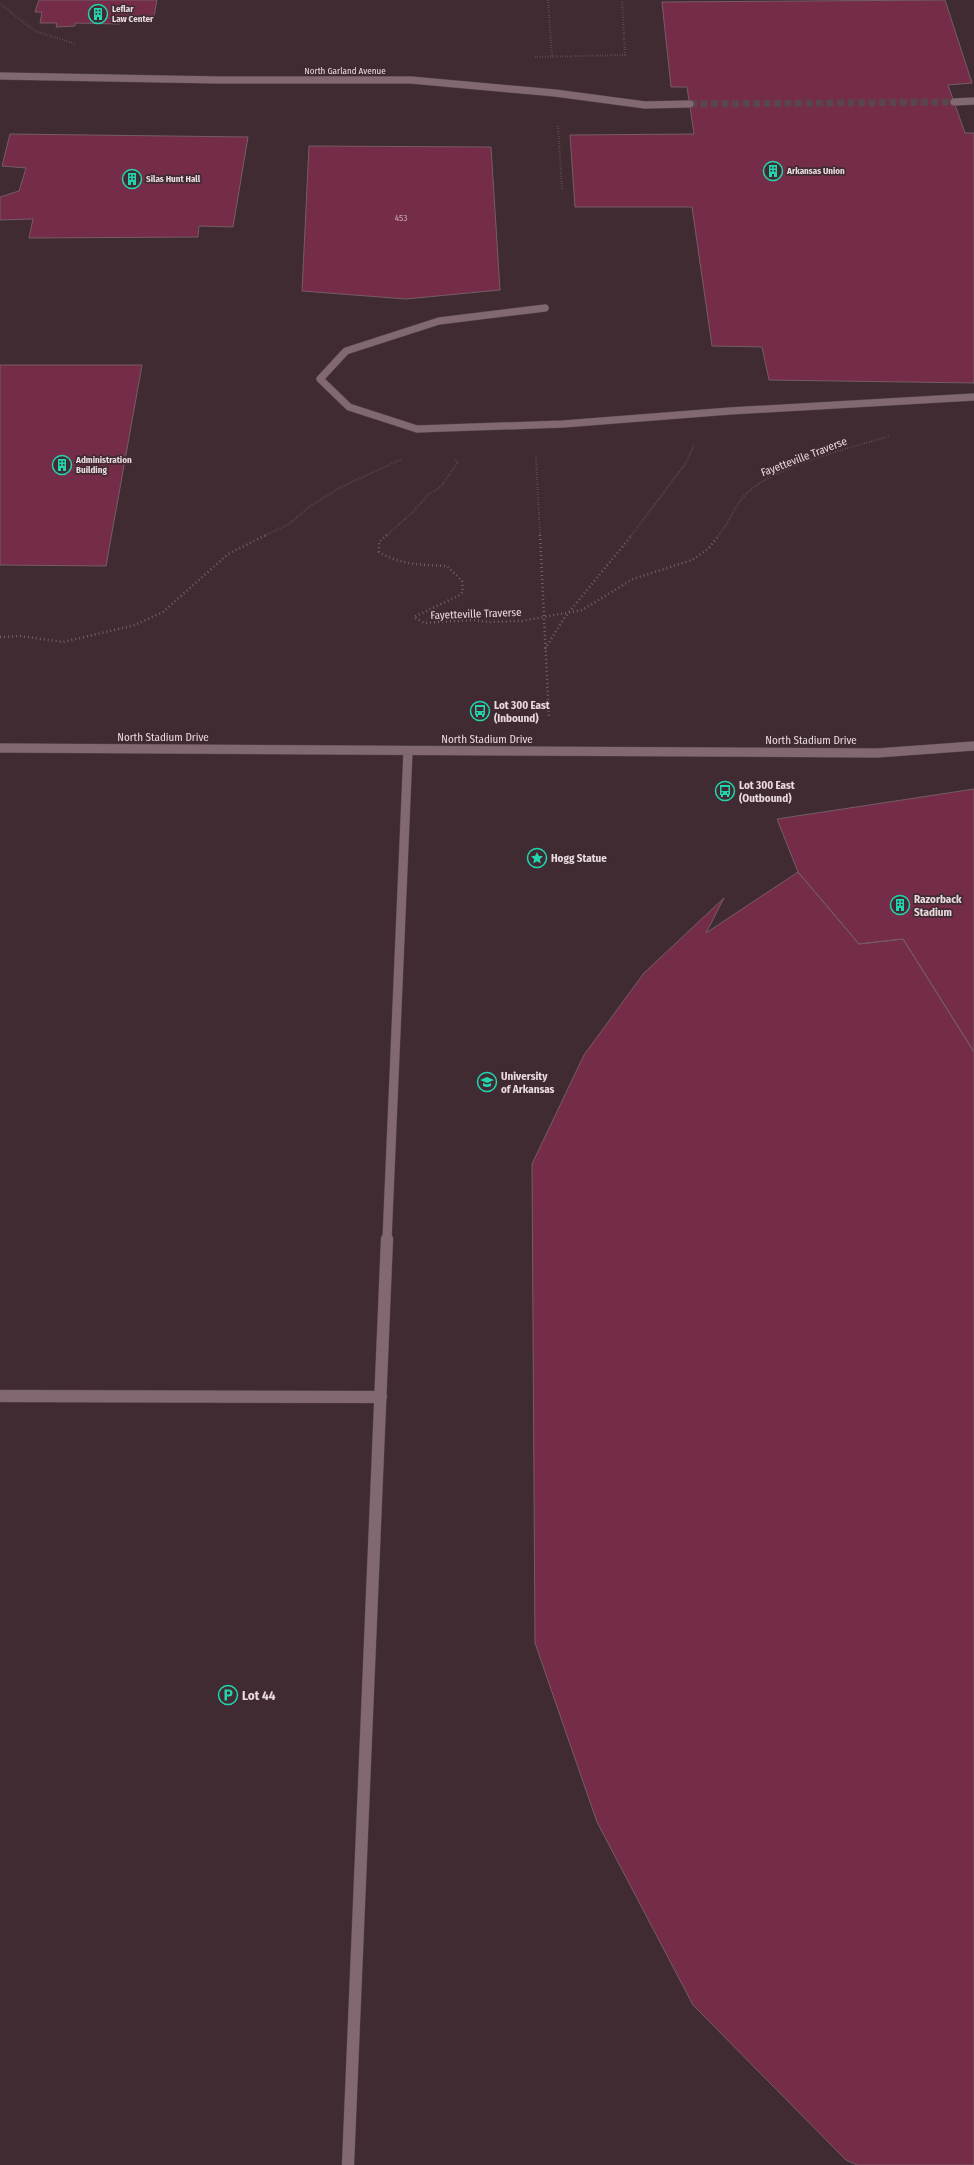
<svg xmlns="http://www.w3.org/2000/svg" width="974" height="2165" viewBox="0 0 974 2165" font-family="'Fira Sans Condensed',sans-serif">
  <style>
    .building { fill: #752c49; stroke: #745d64 }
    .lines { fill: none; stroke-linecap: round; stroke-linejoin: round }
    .minor-tunnel { stroke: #59454c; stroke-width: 7; stroke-dasharray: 7 3.5; stroke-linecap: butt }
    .minor-far2-casing { stroke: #58474d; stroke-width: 8 }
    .minor-far1-casing { stroke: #58474d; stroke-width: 10 }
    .minor-casing { stroke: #58474d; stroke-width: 13 }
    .path-far1 { stroke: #736167; stroke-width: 2; stroke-dasharray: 0.5 2; stroke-linecap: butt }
    .path { stroke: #736167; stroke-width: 2.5; stroke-dasharray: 1 3; stroke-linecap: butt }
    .minor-far2 { stroke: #826971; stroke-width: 7 }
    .minor-far1 { stroke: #826971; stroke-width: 9 }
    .minor { stroke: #826971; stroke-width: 12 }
    .labels { text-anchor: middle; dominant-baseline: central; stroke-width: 3.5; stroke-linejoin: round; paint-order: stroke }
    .far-poi-label { font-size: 9px; font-weight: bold; fill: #e8dade; stroke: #402b32; text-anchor: start }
    .far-street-label { font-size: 9px; fill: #e8dade; stroke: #402b32 }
    .number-label { font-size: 9px; fill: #cbaeb9 }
    .street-label { font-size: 11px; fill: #e8dade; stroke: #402b32 }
    .poi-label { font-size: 11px; font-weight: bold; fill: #e8dade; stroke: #402b32; text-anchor: start }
    .near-poi-label { font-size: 13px; font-weight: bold; fill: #e8dade; stroke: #402b32; text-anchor: start }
  </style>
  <rect width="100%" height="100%" fill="#402b32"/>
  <path class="building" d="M39 0H157L154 16H121L120 24 75 23V26L56 27 57 23H40L42 12H35Z
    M945 0 972 83 948 85 965 133H974V383L769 380 762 347 712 346 692 207H575L570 135 694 134 687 87H671L662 2Z
    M10 134 248 137 233 227 199 226 198 237 29 238 33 219 0 220V197L19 191 26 168 2 166Z
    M309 146 491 147 500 290 406 299 302 291Z
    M0 365H142L106 566 0 565Z
    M974 789V1052L903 939 859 944 798 872 777 819Z
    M798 872 859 944 903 939 974 1052V2165H857L846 2160 693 2005 597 1822 535 1643 532 1164 584 1055 644 973 724 898 706 933Z"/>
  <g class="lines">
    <path class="minor-tunnel" d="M690 104 954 102"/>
    <g class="minor-far2-casing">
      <path id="minor-far2" d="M0 76 219 80H411L555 93 645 105 690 104
        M954 102 974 101
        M545 308 439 321 346 351 320 379 349 407 417 429 563 424 730 411 974 397"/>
    </g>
    <g class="minor-far1-casing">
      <path id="minor-far1" d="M0 748 877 753 974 746
        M387 1240 408 751"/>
    </g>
    <g class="minor-casing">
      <path id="minor" d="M0 1396 381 1397
        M348 2165 387 1239"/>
    </g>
    <path class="path-far1" d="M548 0 552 57
      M0 4 35 31 76 44
      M535 57 625 55 622 0
      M558 126 562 190
      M536 457 540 536
      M264 536 289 524 309 507 343 486 402 459
      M386 536 412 513 429 494 441 487 458 462 455 460
      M631 536 686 463 694 445
      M718 536C729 524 734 506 745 495 771 467 853 447 890 436"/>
    <path class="path" d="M387 535 379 542V552C400 565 423 565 447 566L462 581 463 592 458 596 414 617 424 623 472 620 488 622 522 621 582 610 633 579 692 560 708 549 719 535
      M540 535 549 718
      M0 637 20 636 63 642 135 625 163 612 228 554 266 535
      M545 649 565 617 632 535"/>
    <use href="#minor-far2" class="minor-far2"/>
    <use href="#minor-far1" class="minor-far1"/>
    <use href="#minor" class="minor"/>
  </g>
  <defs>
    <g id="building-ring" transform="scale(1)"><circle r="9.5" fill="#402b32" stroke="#22d5af" stroke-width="1.5"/><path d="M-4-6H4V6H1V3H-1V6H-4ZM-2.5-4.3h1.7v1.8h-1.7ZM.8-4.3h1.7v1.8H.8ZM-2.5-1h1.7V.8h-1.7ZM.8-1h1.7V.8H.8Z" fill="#22d5af"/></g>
    <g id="bus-ring" transform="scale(1)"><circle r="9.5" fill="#402b32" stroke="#22d5af" stroke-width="1.5"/><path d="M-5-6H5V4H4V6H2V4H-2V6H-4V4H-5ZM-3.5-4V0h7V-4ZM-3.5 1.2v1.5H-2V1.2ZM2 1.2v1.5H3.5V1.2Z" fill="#22d5af"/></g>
    <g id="sight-ring" transform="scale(1)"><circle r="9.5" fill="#402b32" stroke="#22d5af" stroke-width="1.5"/><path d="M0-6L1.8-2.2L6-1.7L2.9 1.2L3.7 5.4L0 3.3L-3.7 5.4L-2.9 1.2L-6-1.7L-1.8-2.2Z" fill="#22d5af"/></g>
    <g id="university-ring" transform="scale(1)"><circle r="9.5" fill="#402b32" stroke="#22d5af" stroke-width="1.5"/><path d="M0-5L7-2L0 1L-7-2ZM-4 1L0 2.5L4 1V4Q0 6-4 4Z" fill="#22d5af"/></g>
    <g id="parking-ring" transform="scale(1)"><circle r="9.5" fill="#402b32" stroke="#22d5af" stroke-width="1.5"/><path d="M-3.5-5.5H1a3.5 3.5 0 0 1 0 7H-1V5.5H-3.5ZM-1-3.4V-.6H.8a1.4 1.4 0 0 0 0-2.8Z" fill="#22d5af"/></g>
  </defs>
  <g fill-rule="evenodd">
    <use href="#building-ring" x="98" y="14"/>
    <use href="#building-ring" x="773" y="171"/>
    <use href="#building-ring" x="132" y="179"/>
    <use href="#building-ring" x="62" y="465"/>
    <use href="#bus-ring" x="480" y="711"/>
    <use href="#bus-ring" x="725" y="791"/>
    <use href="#sight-ring" x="537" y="858"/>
    <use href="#building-ring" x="900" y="905"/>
    <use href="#university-ring" x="487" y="1082"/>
    <use href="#parking-ring" x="228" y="1695"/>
  </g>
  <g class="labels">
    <g class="far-poi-label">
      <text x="112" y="9">Leflar<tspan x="112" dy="10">Law Center</tspan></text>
      <text x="787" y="171">Arkansas Union</text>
      <text x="146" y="179">Silas Hunt Hall</text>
      <text x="76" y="460">Administration<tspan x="76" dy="10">Building</tspan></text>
    </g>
    <g class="far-street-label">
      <text x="345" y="71">North Garland Avenue</text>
    </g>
    <g class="number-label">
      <text x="401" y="218">453</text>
    </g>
    <g class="street-label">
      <text transform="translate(804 457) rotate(-21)">Fayetteville Traverse</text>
      <text transform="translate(476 614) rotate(-2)">Fayetteville Traverse</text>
      <text x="163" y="737">North Stadium Drive</text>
      <text x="487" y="739">North Stadium Drive</text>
      <text x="811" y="740">North Stadium Drive</text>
    </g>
    <g class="poi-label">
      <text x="494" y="705">Lot 300 East<tspan x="494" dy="13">(Inbound)</tspan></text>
      <text x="739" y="785">Lot 300 East<tspan x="739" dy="13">(Outbound)</tspan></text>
      <text x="551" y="858">Hogg Statue</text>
      <text x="914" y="899">Razorback<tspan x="914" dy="13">Stadium</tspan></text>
      <text x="501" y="1076">University<tspan x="501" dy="13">of Arkansas</tspan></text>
    </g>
    <g class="near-poi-label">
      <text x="242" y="1695">Lot 44</text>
    </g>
  </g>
</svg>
